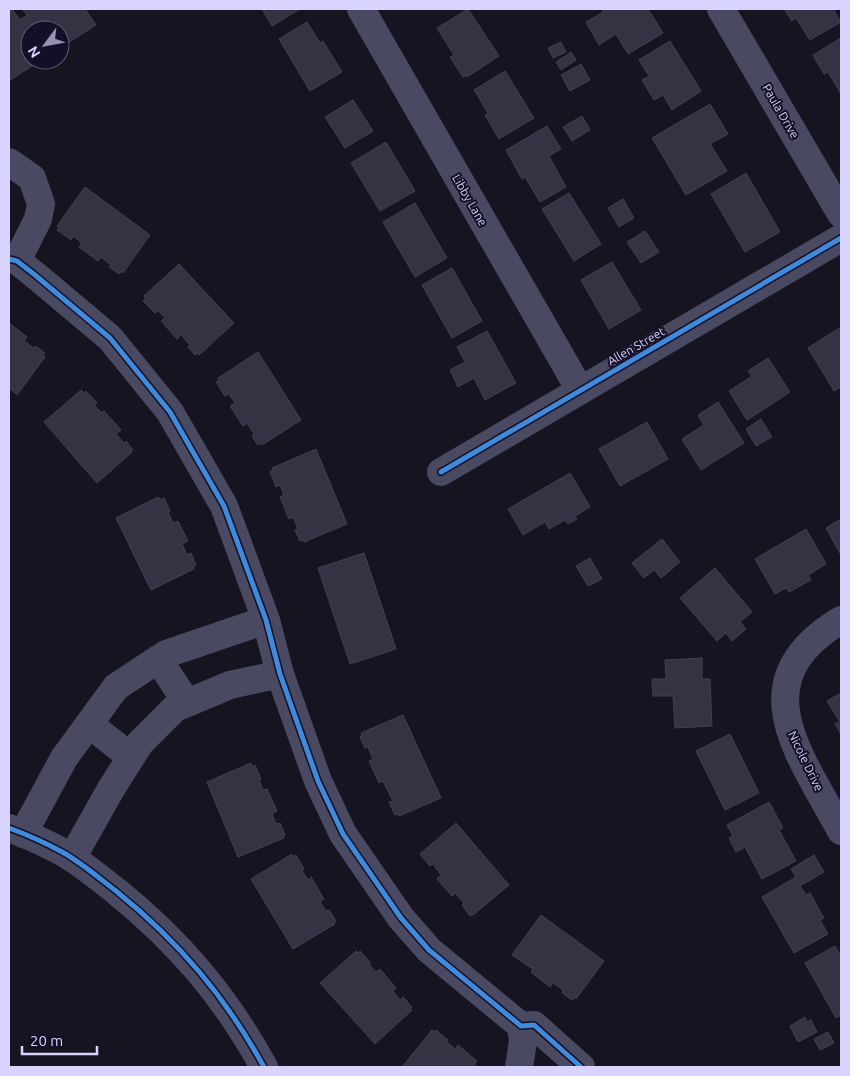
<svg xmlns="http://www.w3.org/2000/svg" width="850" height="1076" viewBox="0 0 850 1076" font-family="Ubuntu,sans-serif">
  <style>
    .building { fill: #343243; stroke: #433f54 }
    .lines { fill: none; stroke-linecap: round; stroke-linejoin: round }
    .minor { stroke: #4a4962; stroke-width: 28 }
    .tertiary { stroke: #4a4962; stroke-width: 28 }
    .cycleway-casing { stroke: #130f26; stroke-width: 8 }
    .cycleway { stroke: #408adc; stroke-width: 5 }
    .labels { text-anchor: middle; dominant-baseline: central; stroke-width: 4; stroke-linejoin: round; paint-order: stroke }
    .street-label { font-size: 12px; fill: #d9d4ff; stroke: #130f26 }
  </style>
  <rect width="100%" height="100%" fill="#161421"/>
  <path class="building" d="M9 9H12L20 20 27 15 22 9H85L96 25 60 48V30H30V60H41L9 81Z
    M262 9H300L272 26Z
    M468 9 499 56 467 77 466 75 463 77 450 57 454 55 437 28Z
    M602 9H648L663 33 628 54 616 34 599 45 586 22 603 12Z
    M784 9H833L841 22 810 40 796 18 792 21Z
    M307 22 320 43 323 41 342 72 310 91 279 39Z
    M841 38V94L828 72 824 74 813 55Z
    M670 41 701 91 672 110 663 95 654 100 642 80 649 76 639 60Z
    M561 42 566 52 553 58 548 48Z
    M571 52 576 60 561 70 556 62Z
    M581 64 590 80 570 91 561 75Z
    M505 71 534 118 499 139 485 115 488 113 474 90Z
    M353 100 373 131 345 148 325 117Z
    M710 104 728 134 710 144 727 171 686 195 652 138Z
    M582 116 590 130 572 141 563 127Z
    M547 126 561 149 549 156 566 187 540 202 525 177 522 179 506 150Z
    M386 142 415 191 380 211 351 163Z
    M746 173 780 232 745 252 711 194Z
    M85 187 150 235 123 273 121 271 119 274 109 267 111 265 101 257 98 261 79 247 82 243 73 236 71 240 57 230 60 227 57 226Z
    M569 193 601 244 574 261 542 209Z
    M623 199 634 218 619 227 608 208Z
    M415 203 447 258 415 277 383 222Z
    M645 231 659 252 641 263 627 242Z
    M612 262 641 310 609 329 581 280Z
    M179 264 234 323 199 355 198 353 195 355 188 347 190 345 181 335 177 339 161 321 165 318 158 310 155 313 143 301 146 298 144 296Z
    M452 268 482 321 452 338 422 285Z
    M9 323 27 337 24 341 34 348 36 346 45 353 43 355 45 357 17 395 9 388Z
    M841 327V387L834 391 808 348Z
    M487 331 516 383 485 400 474 378 458 387 450 370 465 362 457 347Z
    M258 352 301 420 262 445 260 443 258 445 252 436 254 434 247 423 243 426 230 406 235 403 229 394 225 396 216 382 219 380 218 378Z
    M768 358 790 392 747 420 729 391 752 376 748 371Z
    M81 390 84 393 86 391 97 403 94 405 102 413 104 411 121 430 116 434 124 443 126 441 133 450 131 451 132 452 97 483 44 422Z
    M718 402 744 443 701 470 682 439 704 425 698 415Z
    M761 419 772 437 756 446 746 429Z
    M647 422 668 459 620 486 599 449Z
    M316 449 347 524 304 542 303 540 300 541 295 530 298 529 293 517 289 519 280 497 284 495 280 485 276 487 270 472 273 470 272 468Z
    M570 473 590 507 575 516 577 519 568 524 565 520 549 529 545 522 523 535 508 509Z
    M158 497 160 500 164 498 170 511 168 512 173 523 178 521 188 541 182 544 187 555 191 553 196 565 193 567 194 569 151 590 116 518Z
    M841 519V555L826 528Z
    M806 529 826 564 808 575 811 580 789 592 786 588 775 594 755 559Z
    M662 539 680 562 661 578 654 570 644 578 632 563Z
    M364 553 396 649 350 664 318 568Z
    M590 558 602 579 588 586 576 566Z
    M715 568 752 612 740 622 746 629 732 641 726 633 717 641 680 598Z
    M702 658V679H710L712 726 675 728 673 696H653L652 679H666L665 660Z
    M841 693V734L835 724 840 722 827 701Z
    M403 715 441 798 399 816 397 814 395 815 389 802 393 801 383 781 379 783 369 761 373 759 368 747 365 748 360 737 362 736 361 733Z
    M730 734 759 793 725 810 696 751Z
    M251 763 252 766 255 765 261 779 259 780 263 790 267 789 277 811 272 814 276 824 280 823 285 835 283 836 284 838 238 857 207 782Z
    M769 802 783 828 779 830 796 861 762 879 745 847 736 852 729 838 733 836 727 825Z
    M456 823 509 885 473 915V914L470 916 462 905 464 903 455 893 452 896 437 879 441 875 433 864 430 866 420 854Z
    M292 854 293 857 296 855 304 869 302 871 308 880 311 877 324 899 320 902 326 911 329 910 336 921 334 922 335 924 293 949 251 879Z
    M814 855 824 872 800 886 806 895 810 893 824 918 820 920 828 934 794 953 762 897 796 877 791 869Z
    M541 915 604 961 576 999 574 998 572 1000 562 993 563 990 553 983 550 987 531 972 533 969 512 955Z
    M835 946 841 956V1015L836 1018 805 963Z
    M356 951 358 953 360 951 371 963 369 964 376 972 380 969 396 988 393 991 400 1000 403 997 412 1007 410 1009 412 1010 375 1044 320 983Z
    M805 1017 807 1022 811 1020 817 1032 798 1042 790 1026Z
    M432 1030 434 1032 436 1030 448 1040 447 1042 455 1049 458 1045 477 1061 474 1065 477 1067H402Z
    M828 1032 834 1043 820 1050 814 1039Z"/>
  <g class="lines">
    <path class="minor" d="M361 9 580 390
      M721 9 841 214
      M9 162 32 178 41 204 38 219 17 261
      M9 259 17 261 35 275 110 338 170 412 224 506 266 620 280 674 318 781 343 834 401 918 429 950 521 1026 534 1025 581 1067
      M441 472 841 238
      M841 620C739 681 800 754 841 831
      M158 659 187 703
      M89 724 131 757
      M23 834 64 758 116 687 166 654 266 620
      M72 858 111 789 140 743 175 708 230 685 280 674
      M519 1067 523 1041 521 1026"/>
    <path class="tertiary" d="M9 828C28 835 46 843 64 853 83 864 99 878 116 891 179 942 225 996 264 1067"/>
    <g class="cycleway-casing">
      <path id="cycleway" d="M9 259 17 261 35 275 110 338 170 412 224 506 266 620 280 674 318 781 343 834 401 918 429 950 521 1026 534 1025 581 1067
        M441 472 841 238
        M9 828C28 835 46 843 64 853 83 864 99 878 116 891 179 942 225 996 264 1067"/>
    </g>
    <use href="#cycleway" class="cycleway"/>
  </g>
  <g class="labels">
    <g class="street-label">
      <text transform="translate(781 111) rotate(60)">Paula Drive</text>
      <text transform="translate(470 200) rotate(60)">Libby Lane</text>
      <text transform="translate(636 346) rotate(-30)">Allen Street</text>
      <text transform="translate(806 761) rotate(64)">Nicole Drive</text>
    </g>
  </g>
  <rect width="850" height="1076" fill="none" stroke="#d9d4ff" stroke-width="20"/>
  <g transform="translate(45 45) rotate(238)"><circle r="24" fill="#130f26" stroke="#625e7d"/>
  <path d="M0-4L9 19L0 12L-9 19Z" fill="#9591b1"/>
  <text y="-8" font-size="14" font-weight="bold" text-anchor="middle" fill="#d9d4ff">N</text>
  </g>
  <path d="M22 1046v8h75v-8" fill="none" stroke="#d9d4ff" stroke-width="2.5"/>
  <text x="30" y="1046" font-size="15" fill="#d9d4ff" stroke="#130f26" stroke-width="4" paint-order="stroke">20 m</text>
</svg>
